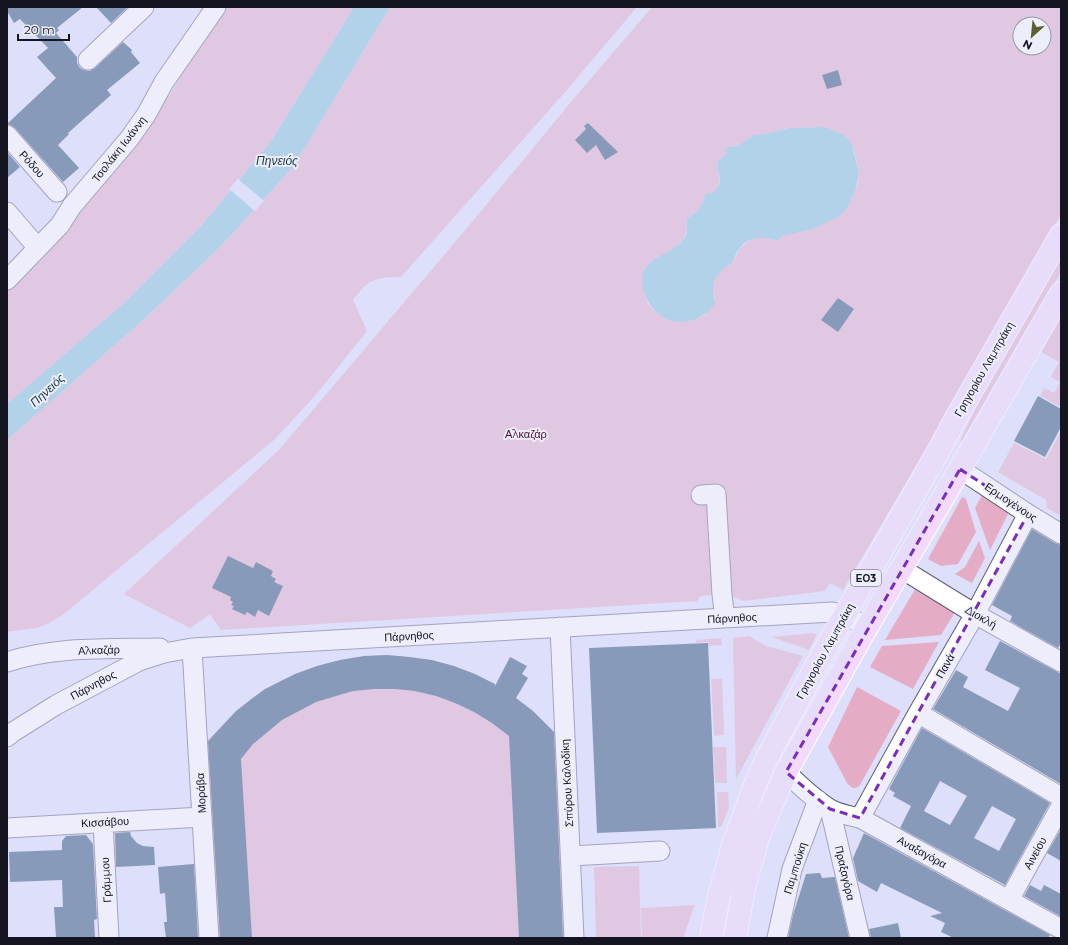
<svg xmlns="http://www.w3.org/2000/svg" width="1068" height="945" viewBox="0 0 1068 945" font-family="Montserrat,sans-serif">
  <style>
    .green { fill: #e5adc5; fill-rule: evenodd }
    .water { fill: #7cc4d5 }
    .pier { fill: #dedffa }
    .building { fill: #21486c; fill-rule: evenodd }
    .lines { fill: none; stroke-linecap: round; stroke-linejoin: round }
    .minor-casing { stroke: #5b5c78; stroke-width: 21 }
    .major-casing { stroke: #fff; stroke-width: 24 }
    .minor { stroke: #fff; stroke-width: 19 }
    .major { stroke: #f3dafc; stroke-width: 22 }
    .marked { fill: none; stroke: #7b2cbf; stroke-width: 3; stroke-dasharray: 8 5; stroke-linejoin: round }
    .labels { text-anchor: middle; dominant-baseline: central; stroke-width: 4; stroke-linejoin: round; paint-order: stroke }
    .shield { fill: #edeefb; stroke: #565662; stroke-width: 1 }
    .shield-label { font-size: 10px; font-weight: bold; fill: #151521 }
    .street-label { font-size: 11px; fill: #151521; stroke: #edeefb }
    .park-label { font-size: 11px; fill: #4d0930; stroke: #edeefb }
    .water-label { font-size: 12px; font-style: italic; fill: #153840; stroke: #edeefb }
  </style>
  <rect width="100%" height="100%" fill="#dedffa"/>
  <path class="green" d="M226 7H354L270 143 201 226 124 303 7 404V286L141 125 168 98 203 38Z
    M390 7H637L566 91 401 277C390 277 375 277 366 285 361 289 357 295 353 300L367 331 315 396 275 439 64 614 48 624 36 628 7 632V440L142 321 220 247 293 167Z
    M652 7H1061V214L944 418 843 590 830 583 825 591 744 601 726 594 701 596 697 601 221 630 210 614 190 628 124 594 279 450 478 215 575 97ZM1020 24H1044V48H1020ZM825 127 854 150 859 174 858 183 852 199 846 210 782 236 769 238 761 237 753 239 746 243 740 248 733 262 726 266 720 272 715 279 713 287 715 298 705 315 690 321C683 319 659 313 654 310 645 304 643 288 642 279L669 252 676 247 683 240 688 226 686 219C697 213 703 206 705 194 727 194 716 172 718 161L727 153V147H734L740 144 754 135 770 133 789 128Z
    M1061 256V272L962 441H960L987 384Z
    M1061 317V407L1040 396 1044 388 1054 393 1060 382 1051 377 1059 362 1041 352Z
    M1061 431V516L1047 508 1046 500 998 472 1014 443 1046 459Z
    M985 490 1012 506 990 550 975 508Z
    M962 497 966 499 976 532 958 564 941 566 928 559Z
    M979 541 985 558 972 583 955 574 965 567Z
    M917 586 957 609 941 635 885 640Z
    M812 633 816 634V636L809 650 772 637Z
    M749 636 766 646 803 656 736 779 733 638Z
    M721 638 722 645 708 646V642L696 643V640Z
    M939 642 913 689 870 667 882 646Z
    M387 655C454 659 508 684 555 733L565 938H212L204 746C255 685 307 659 387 655Z
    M711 679H722L724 735 714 736Z
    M857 687 901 711 860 785C855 790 851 788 847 783L828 747Z
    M713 747H726L727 783H715Z
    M717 792H728L729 808 721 827H718Z
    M639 866 641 938H596L594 867Z
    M695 905 683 938H642L641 908Z"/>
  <path class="water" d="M354 7H390L293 167 220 247 142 321 7 440V404L124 303 201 226 270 143Z
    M825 127 842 134 849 140 852 145 859 174 855 192 846 210 838 217 813 229 782 236 777 241C756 233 739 240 733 262 724 268 714 275 713 287 713 292 715 299 715 304 710 311 704 315 696 319 691 320 686 322 681 322 659 323 641 299 642 278 643 251 696 254 686 219 697 213 703 206 705 194L712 193C727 182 715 172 718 162 719 158 724 157 727 153L726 147H734L740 144 754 135 770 133 789 128Z"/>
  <path class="pier" d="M238 179 264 201 255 211 229 189Z"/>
  <path class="building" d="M7 7H83L57 28 59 30 56 33 77 57V63L80 68 84 70 90 71 95 68 123 42 132 50 131 52 140 63 107 90 111 95 68 133 69 134 58 145 79 168 63 182 15 128 11 125 7 124 56 78 37 57 48 48 20 19 14 23 7 11Z
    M96 7H128L111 23Z
    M838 70 842 85 827 89 822 75Z
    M588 123 618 152 605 160 596 145 587 153 575 140 586 129 584 126Z
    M7 152 20 167 7 178Z
    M838 298 854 309 838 332 821 320Z
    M1038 396 1061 409V427L1045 457 1014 441Z
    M1032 529 1055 543 1061 545V643L1058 648 1010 621 1012 616 992 605Z
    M228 556 253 568 256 562 273 571 271 576 276 579 274 582 283 586 269 616 258 610 255 617 247 612 245 615 232 609 234 606 231 605 233 602 230 600 231 597 212 588Z
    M1000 641 1061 674V784L933 709 956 670 968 677 963 687 1008 711 1020 688 985 670Z
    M708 643 716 828 597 833 589 648Z
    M387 655 409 657 432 660 454 666 475 674 495 684V686L510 657 527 666 522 674 528 678 516 698 533 711 554 732 563 938H519L509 736 492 723 474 712 455 703 436 696 415 691 395 689H374L353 691 316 702 282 720 253 744 241 759 252 938H220L208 741 236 711 254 697 265 689 295 674 317 666 340 660 364 656Z
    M922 728 1050 803 1005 885 900 828 911 806 893 796 895 793 889 789ZM940 781 967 796 950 825 924 811ZM992 806 1016 819 999 851 974 838Z
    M1061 829V861L1047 853Z
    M130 832 131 836 137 843 143 846 154 847 155 865 116 867 115 833Z
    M864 833 1050 935 1048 938H954L941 932 945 923 930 916 942 913 881 883 877 892 858 881 853 858Z
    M86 835 93 844 97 919 94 920 95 938H56L54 907H63L62 880 10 882 9 852 62 850V841L66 836Z
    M194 864 198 938H166L164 922H167L165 893 160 894 158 867Z
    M820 873 822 878 835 877 849 938H788L793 915 806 874Z
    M1030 885 1041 891 1044 885 1061 894V913L1060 916 1024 896Z
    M898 923 901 938H871L869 929Z"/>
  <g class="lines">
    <g class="minor-casing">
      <path id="minor" d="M88 60 144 7
        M7 135 57 192
        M7 212 38 248
        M7 280 60 225 72 206 129 139 146 115 164 82 216 7
        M960 469 1028 514 1061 534
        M701 495 716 494 722 595 725 618
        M902 569 975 614 1061 662
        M560 627 574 938
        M192 648 209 938
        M7 662C56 646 110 649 160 648
        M918 713 1061 797
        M7 737 13 732 56 705 139 661 164 653 192 648 832 612 845 615 867 627
        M786 772C799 785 814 799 830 809 839 814 850 816 860 818L1061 929
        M830 809 860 938
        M860 818 918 713 975 614 1028 514
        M103 823 109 938
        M7 828 202 817
        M571 856 660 851
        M1009 900 1061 806
        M777 938 792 869 818 800"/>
    </g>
    <g class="major-casing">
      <path id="major" d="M711 938 719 896 734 842 755 785 768 756 827 646 939 450 956 418 1061 235
        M735 938 744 888 758 838 786 772 863 634 960 469 1061 293"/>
    </g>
    <use href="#minor" class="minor"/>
    <use href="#major" class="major"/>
  </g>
  <path d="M0 0H1068V945H0ZM960 469 1028 514 860 818 830 809 786 772Z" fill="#dedffa" fill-opacity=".55" fill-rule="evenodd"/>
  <path class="marked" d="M960 469 1028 514 860 818 830 809 786 772Z"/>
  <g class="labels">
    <rect class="shield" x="851" y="570" width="30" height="16" rx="3"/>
    <g class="shield-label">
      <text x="866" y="578">ΕΟ3</text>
    </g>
    <g class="street-label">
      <text transform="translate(119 149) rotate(-52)">Τσολάκη Ιωάννη</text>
      <text transform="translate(32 164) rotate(48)">Ρόδου</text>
      <text transform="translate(984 369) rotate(-60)">Γρηγορίου Λαμπράκη</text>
      <text transform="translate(1011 502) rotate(34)">Ερμογένους</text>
      <text transform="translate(981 617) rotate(30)">Διοκλή</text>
      <text transform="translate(732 618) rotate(-3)">Πάρνηθος</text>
      <text transform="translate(409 636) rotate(-3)">Πάρνηθος</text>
      <text transform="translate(99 650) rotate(-2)">Αλκαζάρ</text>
      <text transform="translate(825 651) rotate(-61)">Γρηγορίου Λαμπράκη</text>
      <text transform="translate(945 666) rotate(-60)">Πανά</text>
      <text transform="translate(93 685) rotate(-28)">Πάρνηθος</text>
      <text transform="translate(567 783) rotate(-93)">Σπύρου Καλοδίκη</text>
      <text transform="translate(201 793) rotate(-93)">Μοράβα</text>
      <text transform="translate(105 822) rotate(-3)">Κισσάβου</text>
      <text transform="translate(922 852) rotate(29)">Αναξαγόρα</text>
      <text transform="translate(1035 853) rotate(-61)">Αινείου</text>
      <text transform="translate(795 868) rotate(-73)">Παμπούκη</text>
      <text transform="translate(845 873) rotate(77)">Πραξαγόρα</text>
      <text transform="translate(106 880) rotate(-93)">Γράμμου</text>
    </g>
    <g class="park-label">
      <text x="526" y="434">Αλκαζάρ</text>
    </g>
    <g class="water-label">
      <text x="277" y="160">Πηνειός</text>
      <text transform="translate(47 390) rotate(-43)">Πηνειός</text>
    </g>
  </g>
  <rect width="1068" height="945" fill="none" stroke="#151521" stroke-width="16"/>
  <g transform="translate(1032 36) rotate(207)"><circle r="19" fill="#edeefb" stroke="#9797a4"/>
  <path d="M0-3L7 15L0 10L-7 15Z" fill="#5c5f2d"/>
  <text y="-6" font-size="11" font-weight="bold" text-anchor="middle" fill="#151521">N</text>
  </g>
  <path d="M18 34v6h51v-6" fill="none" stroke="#151521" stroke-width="2"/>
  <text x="24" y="34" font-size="12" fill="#151521" stroke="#edeefb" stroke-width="3" paint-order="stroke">20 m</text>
</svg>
